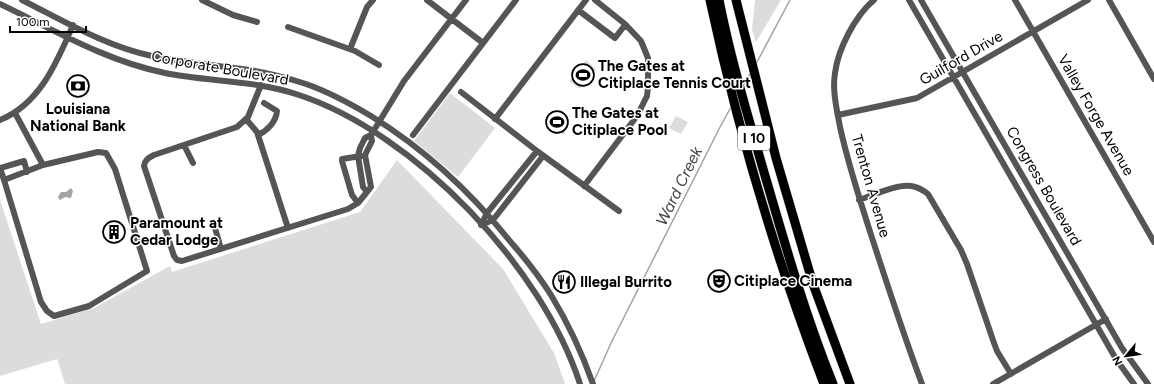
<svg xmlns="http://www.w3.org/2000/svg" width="1154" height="384" viewBox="0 0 1154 384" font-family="Figtree,sans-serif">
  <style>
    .green { fill: #dcdcdc }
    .water { fill: #a3a3a3 }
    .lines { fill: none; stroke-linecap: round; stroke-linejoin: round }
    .stream { stroke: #a3a3a3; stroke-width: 1.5 }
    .highway-casing { stroke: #dbdbdb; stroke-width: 10 }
    .minor { stroke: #555; stroke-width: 6 }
    .highway { stroke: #000; stroke-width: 9 }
    .labels { text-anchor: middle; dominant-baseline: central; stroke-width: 3; stroke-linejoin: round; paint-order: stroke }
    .shield { fill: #fff; stroke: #4c4c4c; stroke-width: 1 }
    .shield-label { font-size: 14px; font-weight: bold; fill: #000 }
    .street-label { font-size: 15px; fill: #000; stroke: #fff }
    .poi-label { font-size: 15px; font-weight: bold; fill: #000; stroke: #fff; text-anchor: start }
    .water-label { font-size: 16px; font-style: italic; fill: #444; stroke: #fff }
  </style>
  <rect width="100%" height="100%" fill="#fff"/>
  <path class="green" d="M755 0H781L756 42 752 30Z
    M586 60 596 69 579 89 569 81Z
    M450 93 495 128 458 177 414 141Z
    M676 116 688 122 681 134 669 128Z
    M397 160 503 269 554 353 565 384H65L57 359 0 376V200L41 324 94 308 170 266 172 272 360 212Z"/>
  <path class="water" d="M556 112 558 115 560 112 566 118 565 121 569 124 563 134 558 131 555 134 548 128 549 126 546 124Z
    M71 188 73 191 71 198 65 197 60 200 59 199 58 197 61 192H66Z"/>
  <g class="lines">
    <path class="stream" d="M756 64 790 0
      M743 86 750 74
      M594 381 612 341 719 129 731 107"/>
    <g class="highway-casing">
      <path id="highway" d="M710 0C738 131 776 259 824 384
        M719 0C731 61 749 120 766 179 786 248 806 317 833 384
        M736 0 776 158 813 284 850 384"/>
    </g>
    <path class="minor" d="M22 0C64 21 105 46 152 56 184 63 217 65 249 70 269 73 287 78 306 84 329 92 351 104 371 116 426 150 469 190 509 240 524 257 539 276 551 295 568 323 582 353 593 384
      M202 0 233 15 257 22
      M427 0 483 43
      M874 0C855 16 838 49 835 73 832 91 837 110 840 127 849 168 862 207 875 247 890 293 905 339 922 384
      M909 0 1116 359 1134 384
      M921 0 1122 348 1148 384
      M1015 0 1154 242
      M1109 0 1154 79
      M0 4C54 30 106 61 165 73 210 82 255 80 299 95 416 134 542 267 580 384
      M578 10 615 38 625 25
      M288 27 355 51 379 65
      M350 49 367 7 373 0
      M261 85 248 117 237 127 154 155C148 158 145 160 144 166L174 256 177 260 182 261 348 209 358 203 367 192
      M461 92 537 151 619 211
      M15 113 43 165 98 152 106 153 115 169 147 271 89 306 54 316 47 311 41 302 4 180 43 165
      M838 115 917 98 1088 0
      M246 119 257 132 288 228
      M495 119 586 0
      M0 120C40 104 57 62 73 25
      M258 135C267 131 276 122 277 111L264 103
      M371 135 372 141 365 155 371 187 367 192 363 187 358 156 360 148 365 138 371 135 404 81 466 0
      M413 135 516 0
      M184 145 193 163
      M537 151 487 213 481 225 493 220 543 156
      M4 180 0 168 24 161 27 172
      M584 186 637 116 647 96 648 87V58L641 41 625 24 595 0
      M859 200C874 195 896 184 911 186 918 187 923 190 928 194L961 250 967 264 994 343 997 351 1011 374
      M358 203 352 195 342 161V159L361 156
      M215 228 221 249
      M993 384 1106 319"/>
    <use href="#highway" class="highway"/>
  </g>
  <defs>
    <g id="stadium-ring" transform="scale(1.15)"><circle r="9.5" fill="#fff" stroke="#000" stroke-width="1.5"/><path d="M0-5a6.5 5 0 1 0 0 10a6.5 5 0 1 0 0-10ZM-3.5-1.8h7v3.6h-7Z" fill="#000"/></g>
    <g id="bank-ring" transform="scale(1.15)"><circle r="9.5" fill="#fff" stroke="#000" stroke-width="1.5"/><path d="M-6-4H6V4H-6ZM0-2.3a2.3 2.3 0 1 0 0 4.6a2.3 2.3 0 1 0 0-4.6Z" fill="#000"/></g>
    <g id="building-ring" transform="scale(1.15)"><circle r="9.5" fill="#fff" stroke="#000" stroke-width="1.5"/><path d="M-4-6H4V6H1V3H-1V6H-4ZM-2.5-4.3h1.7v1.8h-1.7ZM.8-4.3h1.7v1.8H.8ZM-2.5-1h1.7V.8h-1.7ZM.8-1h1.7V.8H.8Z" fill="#000"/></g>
    <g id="theatre-ring" transform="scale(1.15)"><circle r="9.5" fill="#fff" stroke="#000" stroke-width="1.5"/><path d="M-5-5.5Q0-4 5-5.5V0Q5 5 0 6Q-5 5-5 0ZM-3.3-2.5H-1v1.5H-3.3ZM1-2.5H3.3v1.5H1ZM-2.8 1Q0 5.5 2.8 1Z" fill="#000"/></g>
    <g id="restaurant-ring" transform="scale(1.15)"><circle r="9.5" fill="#fff" stroke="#000" stroke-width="1.5"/><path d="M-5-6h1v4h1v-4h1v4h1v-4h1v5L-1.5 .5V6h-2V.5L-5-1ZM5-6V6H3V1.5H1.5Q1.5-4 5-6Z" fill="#000"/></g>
  </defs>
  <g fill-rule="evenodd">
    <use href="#stadium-ring" x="583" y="75"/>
    <use href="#bank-ring" x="78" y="86"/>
    <use href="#stadium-ring" x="557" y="122"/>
    <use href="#building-ring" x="114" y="232"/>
    <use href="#theatre-ring" x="719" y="281"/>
    <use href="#restaurant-ring" x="564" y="282"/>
  </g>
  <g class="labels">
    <rect class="shield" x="738" y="126" width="32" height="24" rx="3"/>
    <g class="shield-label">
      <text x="754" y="138">I 10</text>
    </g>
    <g class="street-label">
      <text transform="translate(961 58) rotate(-30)">Guilford Drive</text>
      <text transform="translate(220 68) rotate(10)">Corporate Boulevard</text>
      <text transform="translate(1096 115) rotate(60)">Valley Forge Avenue</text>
      <text transform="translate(871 186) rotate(74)">Trenton Avenue</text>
      <text transform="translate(1044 186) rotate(60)">Congress Boulevard</text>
    </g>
    <g class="poi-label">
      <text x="598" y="66">The Gates at<tspan x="598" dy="17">Citiplace Tennis Court</tspan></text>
      <text x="78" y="109" text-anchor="middle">Louisiana<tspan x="78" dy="17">National Bank</tspan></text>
      <text x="572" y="113">The Gates at<tspan x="572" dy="17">Citiplace Pool</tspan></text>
      <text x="130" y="223">Paramount at<tspan x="130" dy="17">Cedar Lodge</tspan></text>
      <text x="734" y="281">Citiplace Cinema</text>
      <text x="580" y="282">Illegal Burrito</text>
    </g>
    <g class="water-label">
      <text transform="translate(679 186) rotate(-64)">Ward Creek</text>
    </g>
  </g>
  <g transform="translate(1126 356) rotate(241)" stroke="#ffffff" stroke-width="3" paint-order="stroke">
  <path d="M0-3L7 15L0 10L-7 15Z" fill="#000000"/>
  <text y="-6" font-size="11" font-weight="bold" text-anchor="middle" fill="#000000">N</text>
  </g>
  <path d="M10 26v6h76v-6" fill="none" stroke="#000000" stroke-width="2"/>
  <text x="16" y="26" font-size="12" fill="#000000" stroke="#ffffff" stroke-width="3" paint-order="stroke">100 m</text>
</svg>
